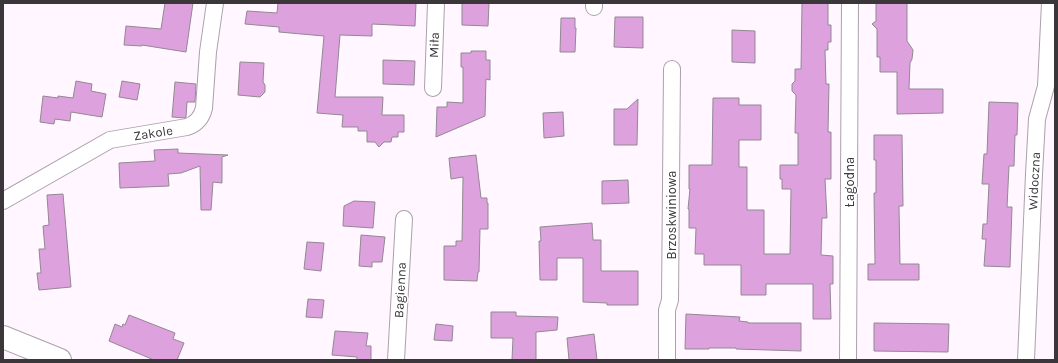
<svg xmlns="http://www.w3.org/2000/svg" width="1058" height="363" viewBox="0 0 1058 363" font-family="Karla,sans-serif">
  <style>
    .building { fill: #dda2de; stroke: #928892 }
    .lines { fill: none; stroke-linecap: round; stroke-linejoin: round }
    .street-casing { stroke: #aba1ab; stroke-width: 18 }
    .secondary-casing { stroke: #aba1ab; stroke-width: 24 }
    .street { stroke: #fff; stroke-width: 16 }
    .secondary { stroke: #fff; stroke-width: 22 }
    .labels { text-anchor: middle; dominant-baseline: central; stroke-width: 3; stroke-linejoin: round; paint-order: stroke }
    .street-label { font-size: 13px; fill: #3a363a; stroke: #fff }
  </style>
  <rect width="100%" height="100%" fill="#fff6ff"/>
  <path class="building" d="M165 3H193L186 52 142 45V46L124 45 126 26 161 29Z
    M278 3H416L415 26 372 24V36L340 35 335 97H383L382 115H404V132H398V137H392L391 142H384L379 147 375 142H367V131H358V127H342L343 115 317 113 324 36 279 32V27L245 24 247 11 277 13Z
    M462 3H489L488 26 462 25Z
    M802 3H828V25H831V42H828V50H825L826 84H829L828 132H831V179H825L827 218H822L821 255 833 256V284H830L831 319H813V284H766V295H741V265H704V254H695L696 228H689V209H688L690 189H689V165H712L713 98H739V105H761V140H739V167H747V210H764V254H790L791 189H782V179H780V165H798V133H795L796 95 792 91V84L795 81V69H801Z
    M876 3H907V41L913 50 912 59 910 63 909 89H943V113L897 114V72H880V57H877V29L872 24 876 21Z
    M615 17H643V48L614 47Z
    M561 18H575V28H576L575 52H560Z
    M732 30 755 31V63L732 62Z
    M471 51H486V60H490V80L486 79 485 116 436 137 437 107H447V102L463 103V67H461V53H471Z
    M383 60 415 61 414 85 383 84Z
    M240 62 264 63 263 82 265 85V92L260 97 238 95Z
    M76 81 92 84 91 91 106 94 102 117 71 112 70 121 55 119 54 124 40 122 43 96 58 98V96L73 98Z
    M122 81 140 84 137 100 119 97Z
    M175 82 196 84 195 102H187L186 117 185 118 172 117Z
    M638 99 637 145H614V109H627Z
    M989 102 1018 103 1017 135H1015L1014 166H1009L1007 207H1012L1010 267 984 266 986 239H982L983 224H987L989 184H982L984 154H987Z
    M563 112 564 136 544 138 543 113Z
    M874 135H902L903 206H899L900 264H919V280H868V264H875L874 193H876V160H874Z
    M178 149V153L228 155 222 157V183L213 182 211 210H201L200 166 181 173 168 174 169 186 120 188 119 163 155 161 154 150Z
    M476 155 481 198H487V203H488V229H480L479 272H478L477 281 444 280V246H456V241H462L463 177 451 179 449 158Z
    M628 180 629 203 602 204V181Z
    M63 194 71 287 39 290 37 273H41L39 249H45L43 226 49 225 47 195Z
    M354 201 375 202 373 228 343 226 344 206Z
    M592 223 593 240H601V271H638V305H607V303L583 302V258H557V280H540L539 241H541L540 227Z
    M361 235 385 237 382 262H372V267L359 266Z
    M307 242 324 243 321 271 304 269Z
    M308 299 324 300 322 318 306 317Z
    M491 312H516V316L558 317 557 330 536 332V360H512L513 338H491Z
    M686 314 740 317 739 321 748 322V323H801V351L736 349V348H709V349H685Z
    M129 315 175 333 173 339 184 343 177 360H154L109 341 115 324 122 327 123 324 125 325Z
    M874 323 949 324 948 352 874 351Z
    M436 324 453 326 452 341 434 340Z
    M335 331 368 333 366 346H371V360H357V357L332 355Z
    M594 334 597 360H569L567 338Z"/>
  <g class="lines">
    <g class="street-casing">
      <path id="street" d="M594 7V3
        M433 88 436 3
        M3 201 110 140 187 127C196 124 202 117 204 108L208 52 215 3
        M396 360 404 219
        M667 360V310L670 300 672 69
        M848 360 850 3
        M1026 360 1034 174 1037 119 1046 86 1050 3"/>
    </g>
    <g class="secondary-casing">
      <path id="secondary" d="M3 337 60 360"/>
    </g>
    <use href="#street" class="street"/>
    <use href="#secondary" class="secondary"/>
  </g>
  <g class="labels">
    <g class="street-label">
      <text transform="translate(434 45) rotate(-88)">Miła</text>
      <text transform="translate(153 133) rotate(-9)">Zakole</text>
      <text transform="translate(1034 181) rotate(-87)">Widoczna</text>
      <text transform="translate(849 182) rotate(-90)">Łagodna</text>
      <text transform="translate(671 215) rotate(-90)">Brzoskwiniowa</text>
      <text transform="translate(400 290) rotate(-87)">Bagienna</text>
    </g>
  </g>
  <rect width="1058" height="363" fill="none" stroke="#3a363a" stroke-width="8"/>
</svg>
